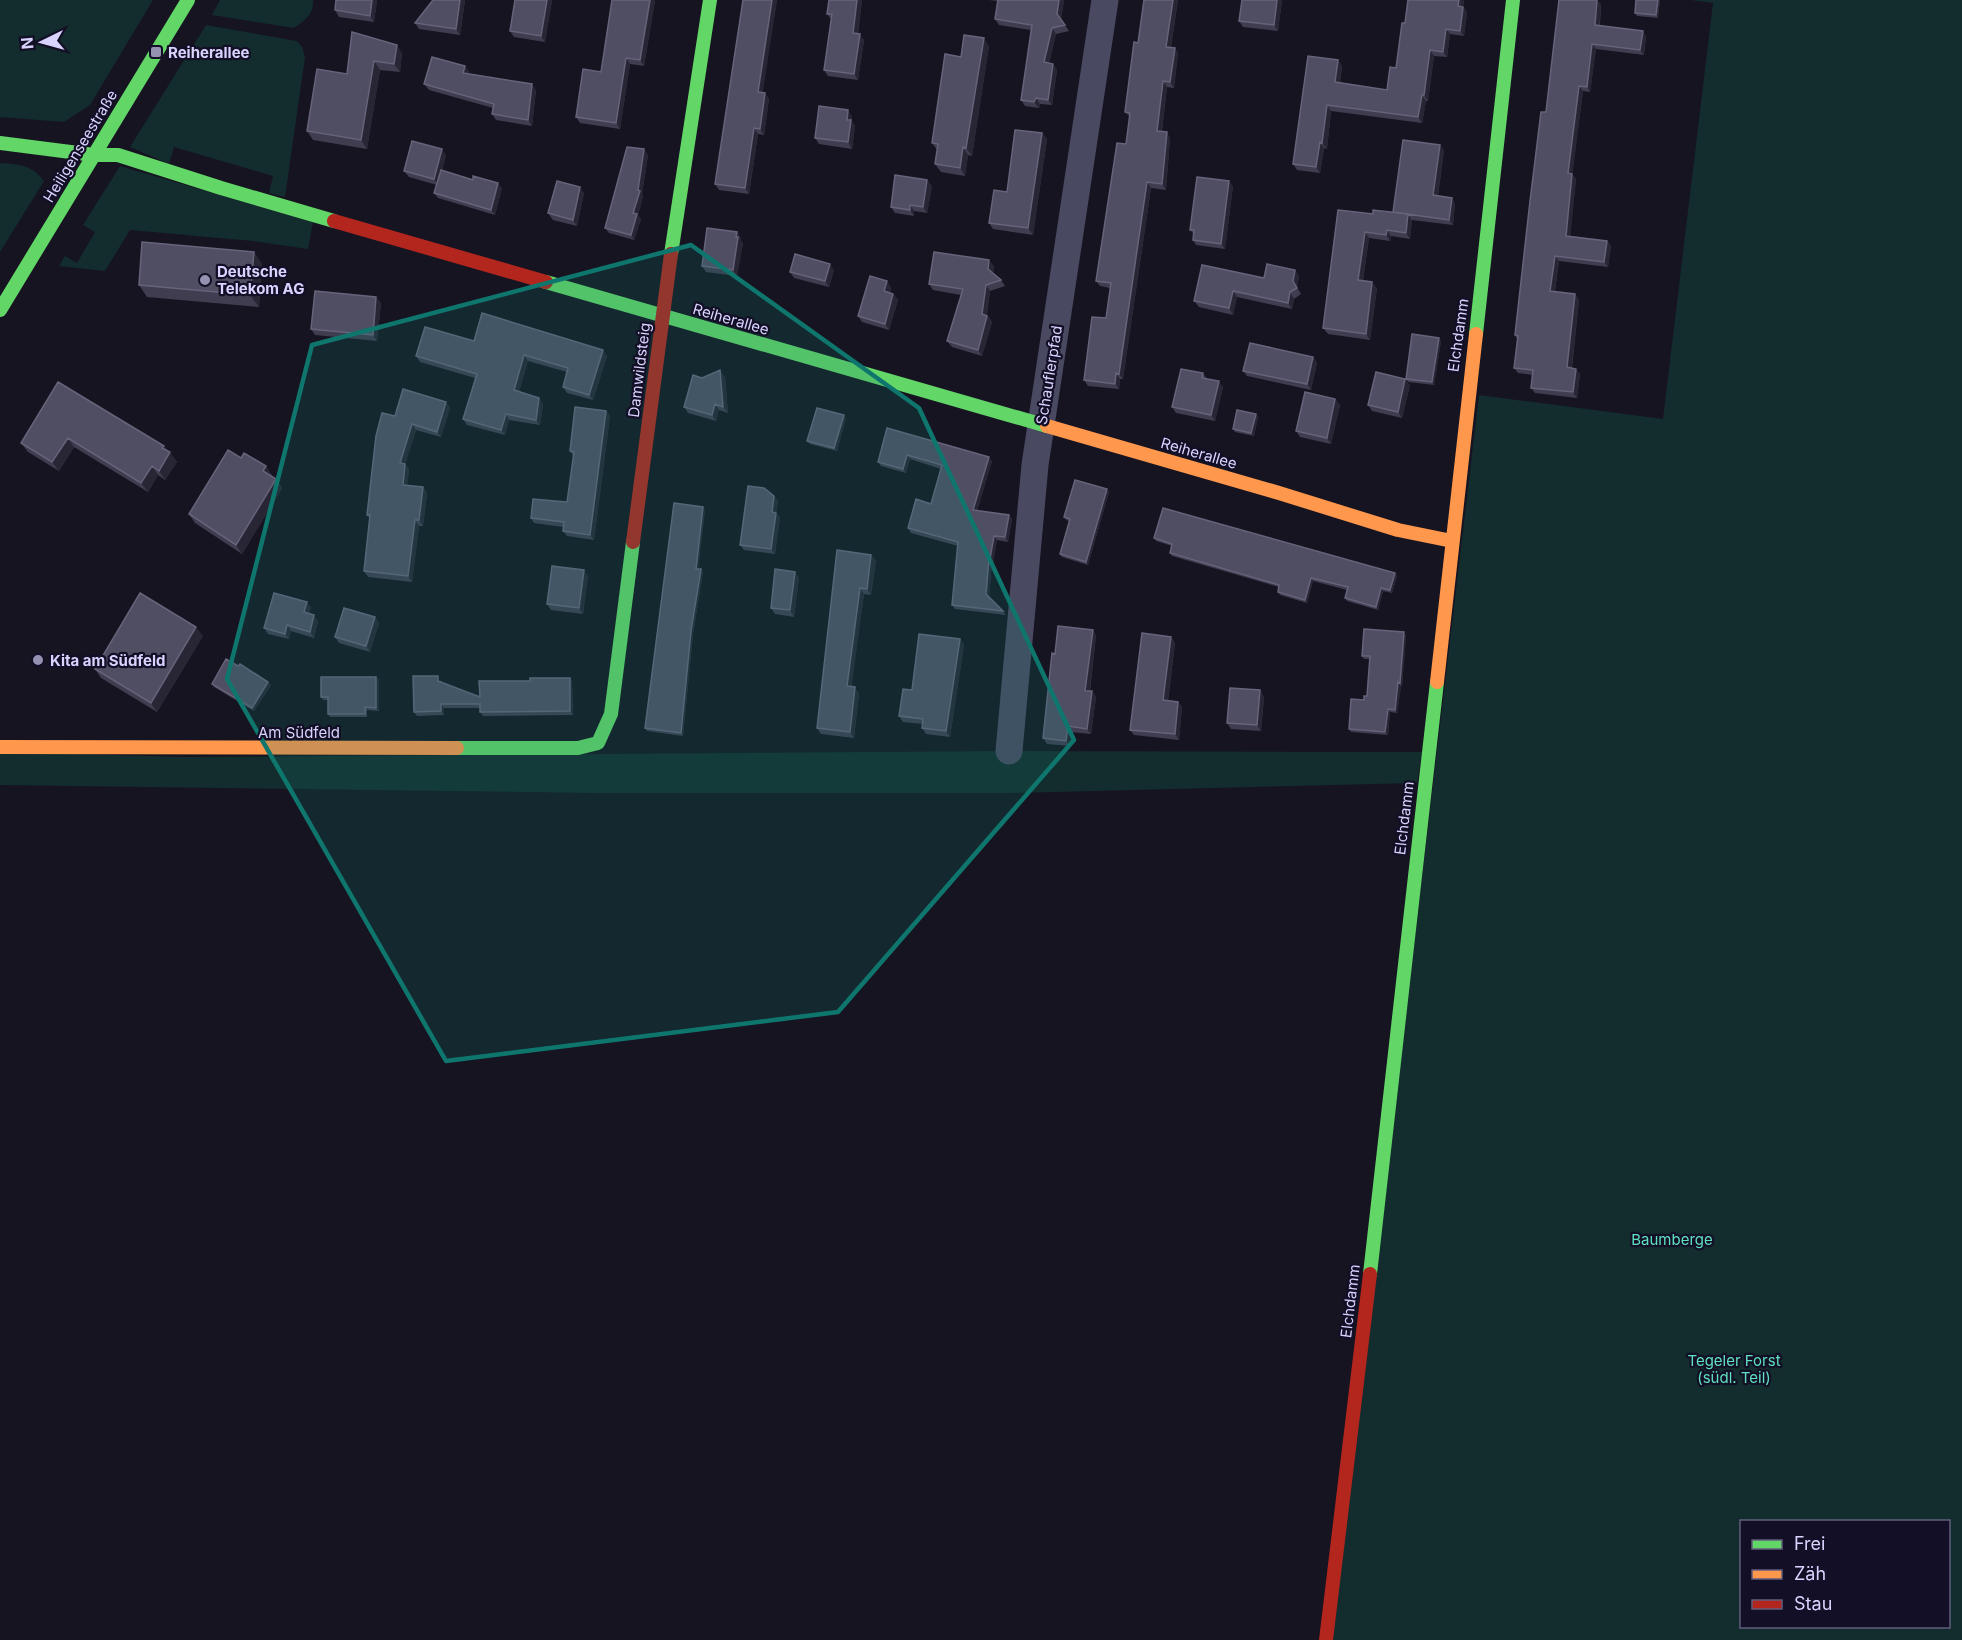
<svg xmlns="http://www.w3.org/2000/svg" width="1962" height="1640" viewBox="0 0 1962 1640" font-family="Inter,sans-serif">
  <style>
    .green { fill: #132c2d; fill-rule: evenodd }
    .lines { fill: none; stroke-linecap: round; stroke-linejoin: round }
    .street { stroke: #4a4962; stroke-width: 27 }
    .fast { stroke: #63d668; stroke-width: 14 }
    .slow { stroke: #ff974d; stroke-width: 14 }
    .jam { stroke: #b3261e; stroke-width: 14 }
    .wall { fill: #403d50 }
    .shaded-wall { fill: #282635 }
    .building { fill: #504e63; stroke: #66637b; stroke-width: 1.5 }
    .marked { fill: #0f766e; fill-opacity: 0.2; stroke: #0f766e; stroke-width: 4.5; stroke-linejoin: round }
    .poi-dot { fill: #9591b1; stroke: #130f26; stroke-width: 2 }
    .labels { text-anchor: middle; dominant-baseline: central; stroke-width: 4.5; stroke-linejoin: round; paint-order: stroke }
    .poi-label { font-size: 15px; font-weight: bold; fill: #d9d4ff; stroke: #130f26; text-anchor: start }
    .street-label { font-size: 15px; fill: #d9d4ff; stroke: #130f26 }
    .park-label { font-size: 15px; fill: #5fe0c0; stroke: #130f26 }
  </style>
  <rect width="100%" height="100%" fill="#161421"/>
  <path class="green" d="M0 0H153L90 105 64 122 0 117Z
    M220 0H313C314 15 305 20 294 28L212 15Z
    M1691 0H1962V1640H1332L1479 395 1663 419 1713 3ZM1742 1522H1948V1626H1742Z
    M206 25 297 41 302 47 305 57 285 197 269 193 273 176 174 147 169 164 130 147Z
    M0 163C19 164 32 165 44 181L0 252Z
    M120 166 313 222 308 249 253 241 130 230 105 271 59 266 65 256 77 263 95 232 83 225Z
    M1009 751 1422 752 1417 783 1011 793H594L0 785V752L188 757Z"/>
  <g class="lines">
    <path class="street" d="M1009 751 1035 465 1105 0"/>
    <path class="fast" d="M0 143 94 155H118L221 188 334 221
      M671 254 710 0
      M546 282 1047 426
      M0 310 188 0
      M1476 334 1513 0
      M457 748H578L598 743 611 714 633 542
      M1370 1274 1437 682"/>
    <path class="slow" d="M1047 426 1279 493 1398 530 1452 541
      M1437 682 1476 334
      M0 747 457 748"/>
    <path class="jam" d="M334 221 546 282
      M633 542 671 254
      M1326 1640 1370 1274"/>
  </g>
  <path class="wall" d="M336 0H377L374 22 339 17 335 10Z
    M465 0 460 35 419 29 415 23Z
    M552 0 545 42 514 37 510 31Z
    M612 0H655L644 66 630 64 620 129 580 123 576 117 601 72Z
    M743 0H777L762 92 765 93 769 99 764 135 758 134 749 194 719 190 715 184Z
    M829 0H862L858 34 864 40 858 80 828 76 824 70 831 19 827 14Z
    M989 0H1064L1061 19 1069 31 1056 34 1049 63 1053 64 1057 70 1052 105 1040 104 1039 108 1025 106 1021 100 1031 30 999 25 995 19 997 1Z
    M1178 0 1171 47 1178 53 1174 88 1167 87 1162 131 1170 138 1166 190 1151 188 1123 379H1120L1119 389 1088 386 1084 380 1106 318 1110 288 1100 286 1096 281 1126 144 1130 117 1125 112 1138 43Z
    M1282 0 1278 31 1243 27 1239 21Z
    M1408 0H1464L1463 7 1467 12 1464 36 1450 34 1447 57 1434 56 1428 101H1426L1422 123 1331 111 1327 149 1324 148 1320 173 1297 170 1293 164 1338 60 1342 66 1340 83 1387 90 1396 68 1405 23Z
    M1636 0H1660L1658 18 1637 16 1635 13Z
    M1601 4 1600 25 1646 36 1644 55 1596 49 1590 92 1583 91 1572 174 1576 179 1570 236 1607 241 1611 246 1608 267 1559 261 1555 292 1575 294 1579 300 1572 368 1580 374 1577 398 1535 393 1531 388 1533 375 1518 373 1514 368 1517 339 1515 335 1546 112Z
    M352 32 402 53 400 72 380 70 367 149 313 140 307 131 347 74Z
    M989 46 972 156 968 155 965 176 941 172 935 164 937 150 932 143 961 57Z
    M465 66 469 72V74L536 90 532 126 496 120 492 114 493 108 429 90 424 84Z
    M852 116V122L855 126 852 149 819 144 815 138Z
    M1042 133 1047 139 1033 235 993 229 989 223Z
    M644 149 648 155 642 194 643 196 638 215 641 219 634 240 609 233 605 228Z
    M1444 150 1438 196 1455 203 1453 225 1412 220 1410 239 1391 236 1390 241 1369 238 1363 281 1377 288 1370 340 1328 334 1323 328 1373 214 1393 212Z
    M446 155 442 170 502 188 495 215 438 198 434 193 437 185 409 177 404 171Z
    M927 180 932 186 927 213 914 211V216L895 213 891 207Z
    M1233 186 1225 249 1196 245 1193 240 1194 234 1190 230Z
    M584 193 577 226 553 220 548 213Z
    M737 232 741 238 740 240 743 243 737 276 706 272 702 266Z
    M254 252 262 264 259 307 147 297 139 285Z
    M994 266 993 273 1001 280 1005 286 990 291 987 315 992 322 982 356 952 347 947 341 961 295 933 290 929 284Z
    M834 270 829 287 794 278 790 272Z
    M1299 276 1297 287 1301 294 1294 299 1292 309 1237 297 1233 315 1199 307 1194 301 1264 278Z
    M891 287 890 293 893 294 898 300 889 330 862 322 858 316Z
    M376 297 381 303 377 341 315 335 311 329Z
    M474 341 607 356 593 400 567 393 563 387 567 372 528 361 519 392 543 404 540 425 509 420 505 435 467 425 463 419 475 378 420 362 416 356Z
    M1441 341 1434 385 1408 382 1406 379Z
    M1313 357 1317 363 1311 390 1247 376 1243 371Z
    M720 370 725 377 728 413 719 410 716 421 688 413 684 407 702 378Z
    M1203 373 1207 379 1223 387 1215 421 1176 413 1172 407Z
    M58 382 164 446 177 462 165 480 158 475 148 492 74 447 59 471 28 452 21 443Z
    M1410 385 1402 418 1372 411 1368 405Z
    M1335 399 1340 405 1331 444 1300 437 1296 431Z
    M446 402 450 408 441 437 416 430 405 464 409 469 407 485 423 487 427 493 423 526H419L412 582 368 577 364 571 370 519 367 515 395 416Z
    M606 411 610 416 594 540 567 536 563 531V527L534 523 531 518 567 502 574 457 570 451Z
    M1256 414 1258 417 1254 436 1235 432 1233 429Z
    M846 418 837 451 810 444 807 441Z
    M887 428 992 461 977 511 1009 515 1012 519 1008 542 997 540 993 563H992L989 597 1006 615 955 609 952 605 958 546 911 533 908 528 931 504 941 469 910 459 906 473 881 466 878 462Z
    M241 458 266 466 272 476 276 479 282 488 242 554 195 523 189 514Z
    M1107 489 1109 492 1088 565 1062 557 1060 554 1069 521 1066 520 1064 517Z
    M774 496 778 501 776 513 780 518 775 554 744 550 740 545Z
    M705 510 698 569 703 572 693 634 683 736 647 731 645 728Z
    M1154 538 1395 573 1397 576 1392 593 1383 591 1378 610 1347 601 1345 598 1347 590 1313 581 1307 603 1280 595 1278 592 1279 587 1172 556 1170 553 1172 546 1156 541Z
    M837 550 871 555 876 561 871 595 864 594 851 687 859 693 854 738 821 734 817 728Z
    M795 572 799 578 794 617 775 614 771 608Z
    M588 576 583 614 551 610 547 604Z
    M311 607 309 613 318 621 314 638 291 631 289 639 268 634 264 628Z
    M375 617 379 623 370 652 339 643 335 637Z
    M1093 630 1096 636 1090 691H1092L1096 697 1091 734 1071 732 1070 746 1047 744 1043 738 1055 654Z
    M203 636 157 712 101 678 95 669Z
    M1406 636 1402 686H1401L1397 713 1390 712 1388 735 1351 732 1349 729 1364 700 1367 696 1370 659H1364L1362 656Z
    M1171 637 1175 643 1168 701 1178 702 1182 707 1179 740 1134 735 1130 730Z
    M960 639 964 645 950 737 926 734 922 728 923 724 903 722 899 716Z
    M238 666 268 682 271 685 254 711 214 687 212 684Z
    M376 677 379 680V711L367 710V717H330L328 714V700H323L321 697Z
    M570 678 572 682 573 715 483 716 480 712V708H444V715L417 716 414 712 441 680V682L480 697 530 681Z
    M1260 690 1264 697 1261 731 1231 729 1227 723Z"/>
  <path class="shaded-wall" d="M372 0H377L374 22 370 16Z
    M460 0H465L460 35 456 29Z
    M547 0H552L545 42 541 36Z
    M650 0H655L644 66 640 60Z
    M772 0H777L762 98 758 92Z
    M857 0H862L857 39 853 33Z
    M1059 0H1064L1061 20 1057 14Z
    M1173 0H1178L1170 52 1166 47Z
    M1277 0H1282L1278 31 1274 25Z
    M1459 0H1464L1462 12 1458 6Z
    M1597 0 1601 4 1599 30 1595 25Z
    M1658 0H1660L1658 18 1656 15Z
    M1463 7 1467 12 1464 36 1460 31Z
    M1052 28 1056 34 1048 68 1044 62Z
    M1446 29 1450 34 1447 57 1443 52Z
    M1643 31 1646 36 1644 55 1640 50Z
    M860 34 864 40 858 80 854 74Z
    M984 38 989 46 972 156 966 148Z
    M1592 44 1596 49 1590 92 1587 87Z
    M397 45 402 53 400 72 394 64Z
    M1175 48 1178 53 1174 88 1170 82Z
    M1430 50 1434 56 1428 101 1424 95Z
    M626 58 630 64 620 129 616 123Z
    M1338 60 1342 66 1339 88 1335 82Z
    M374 61 380 70 367 149 361 140Z
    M1053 64 1057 70 1052 105 1048 100Z
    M465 66 469 72 467 79 463 73Z
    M1163 81 1167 87 1161 137 1157 131Z
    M532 84 536 90 532 126 528 120Z
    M1579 86 1583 91 1572 179 1568 173Z
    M765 93 769 99 764 135 760 129Z
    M1422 95 1426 101 1422 123 1418 117Z
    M1036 98 1040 104 1039 108 1034 102Z
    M1327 105 1331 111 1327 149 1322 143Z
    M848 110 852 116V122L855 126 852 149 848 142 847 120Z
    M754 128 758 134 749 194 745 188Z
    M1167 132 1170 138 1166 190 1162 184Z
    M1042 133 1047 139 1033 235 1028 228Z
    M1320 142 1324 148 1320 173 1316 167Z
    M1440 145 1444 150 1437 201 1433 195Z
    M963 147 968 155 965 176 960 168Z
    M442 149 446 155 438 185 434 179Z
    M644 149 648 155 642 194 643 196 638 215 641 219 634 240 631 235Z
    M1572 174 1576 179 1570 241 1566 236Z
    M927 180 932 186 927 213 923 207Z
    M1229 181 1233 186 1225 249 1221 244Z
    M1147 182 1151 188 1123 379 1119 374Z
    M498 183 502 188 495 215 491 210Z
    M580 187 584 193 577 226 573 220Z
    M1452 198 1455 203 1453 225 1449 220Z
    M910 205 914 211V216L910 210Z
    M1408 214 1412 221 1410 239 1406 233Z
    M1387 230 1391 236 1390 241 1386 235Z
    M737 232 741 238 740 240 743 243 737 276 733 270Z
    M1365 232 1369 238 1362 286 1358 280Z
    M1607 241 1611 246 1608 267 1604 262Z
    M254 252 262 264 259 307 250 295Z
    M1555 256 1559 261 1554 297 1550 291Z
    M989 260 994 266 992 275 988 269Z
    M830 264 834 270 829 287 825 281Z
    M1295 270 1299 276 1297 287 1301 294 1293 281Z
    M887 281 891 287 888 297 884 291Z
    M1372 282 1377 288 1370 340 1366 334Z
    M986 285 990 291 986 320 982 314Z
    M1233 291 1237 297 1233 315 1229 308Z
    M1290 292 1294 299 1292 309 1288 303Z
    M893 294 898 300 889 330 885 324Z
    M1575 294 1579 300 1571 373 1567 367Z
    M376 297 381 303 377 341 373 335Z
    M987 316 992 322 982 356 978 350Z
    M1439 338 1441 341 1434 385 1432 382Z
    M603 350 607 356 593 400 589 395Z
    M524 355 528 361 518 396 514 390Z
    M1313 357 1317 363 1311 390 1307 384Z
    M1576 369 1580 374 1577 398 1573 392Z
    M720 370 725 377 728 413 723 407Z
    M1116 373 1120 379 1119 389 1115 384Z
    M1405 379 1410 385 1402 418 1398 412Z
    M1219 381 1223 387 1215 421 1211 415Z
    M539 398 543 404 540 425 536 420Z
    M1335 399 1340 405 1331 444 1327 438Z
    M446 402 450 408 441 437 437 432Z
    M715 404 719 410 716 421 712 415Z
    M606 411 610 416 594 540 590 535Z
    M506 414 509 420 505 435 501 430Z
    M1256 414 1258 417 1254 436 1251 433Z
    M844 415 846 418 837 451 834 448Z
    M412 424 416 430 405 464 409 469 407 490 403 485 400 463Z
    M68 438 74 447 59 471 52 462Z
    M164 446 169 454 170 452 177 462 165 480 159 471 162 448Z
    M907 455 910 459 906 473 903 469Z
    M989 457 992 461 976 514 973 510Z
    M152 466 158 475 148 492 141 483Z
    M266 466 272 475 270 480 263 471Z
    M276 479 282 488 242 554 236 545Z
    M423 487 427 493 423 526 419 520Z
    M1107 489 1109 492 1088 565 1086 562Z
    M774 496 778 501 776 513 780 518 775 554 771 549 772 512Z
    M703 507 705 510 698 572 696 569Z
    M1009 515 1012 519 1008 542 1005 537Z
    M415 520 419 526 412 582 408 576Z
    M994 536 997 540 993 563 990 559Z
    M871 555 876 561 871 595 867 589Z
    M989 559 992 563 989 598 986 594Z
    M701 569 703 572 693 634 683 736 681 733 691 631Z
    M584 570 588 576 583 614 579 608Z
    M795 572 799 578 794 617 790 610Z
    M1395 573 1397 576 1392 593 1390 590Z
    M1311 578 1313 581 1307 603 1305 600Z
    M860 588 864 594 851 692 847 686Z
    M1381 588 1383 591 1378 610 1376 607Z
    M307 602 311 607 308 617 304 612Z
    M314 615 318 621 314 638 310 632Z
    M375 617 379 623 370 652 366 646Z
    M287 625 291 631 289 639 285 634Z
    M196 627 203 636 157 712 151 703Z
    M1093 630 1096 636 1089 696 1085 691Z
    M1404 632 1406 636 1402 686 1400 683Z
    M1171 637 1175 643 1167 706 1163 700Z
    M960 639 964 645 950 737 946 731Z
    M376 677 379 680V711L376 708Z
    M570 678 572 682 573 715 570 711Z
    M268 682 271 685 254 711 252 708Z
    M1398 682 1401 686 1397 713 1395 710Z
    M855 687 859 693 854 738 850 732Z
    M1260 690 1264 697 1261 731 1257 725Z
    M1092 691 1096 697 1091 734 1087 729Z
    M1178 702 1182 707 1179 740 1175 734Z
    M441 704 444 708V715L441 711Z
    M1388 709 1390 712 1388 735 1385 732Z
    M1068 726 1071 732 1070 746 1066 741Z"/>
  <path class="building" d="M336 0H372L370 16 335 10Z
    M433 0H460L456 29 415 23Z
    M515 0H547L541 36 510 31Z
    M612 0H650L640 60 626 58 616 123 576 117 583 69 601 72Z
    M743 0H772L758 92 765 93 760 129 754 128 745 188 715 184Z
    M829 0H857L853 33 860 34 854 74 824 70 832 14H827Z
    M998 0H1059L1057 14 1065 25 1052 28 1044 62 1053 64 1048 100 1036 98 1034 102 1021 100 1032 25 995 19Z
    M1144 0H1173L1166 47 1175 48 1170 82 1163 81 1157 131 1167 132 1162 184 1147 182 1119 374 1116 373 1115 384 1084 380 1092 317 1106 318 1111 283 1096 281 1117 143 1126 144 1130 113 1125 112 1134 42 1138 43Z
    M1242 0H1277L1274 25 1239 21Z
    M1408 0H1459L1458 6 1463 7 1460 31 1446 29 1443 52 1430 50 1424 95H1422L1418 117 1327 105 1322 143 1320 142 1316 167 1293 164 1308 56 1338 60 1335 82 1387 90 1390 67 1396 68 1402 23H1405Z
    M1559 0H1597L1595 25 1643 31 1640 50 1592 44 1587 87 1579 86 1568 173 1572 174 1566 236 1607 241 1604 262 1555 256 1550 291 1575 294 1567 367 1576 369 1573 392 1531 388 1533 370 1514 368 1518 336 1515 335 1530 201 1541 112H1546Z
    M1636 0H1658L1656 15 1635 13Z
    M352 32 397 45 394 64 374 61 361 140 307 131 317 69 347 74Z
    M964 35 984 38 966 148 963 147 960 168 935 164 938 144 932 143 945 54 961 57Z
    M432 57 465 66 463 73 532 84 528 120 492 114 494 104 424 84Z
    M819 106 848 110 847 120H851L848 142 815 138Z
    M1015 130 1042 133 1028 228 989 223 994 190 1007 192Z
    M1403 140 1440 145 1433 195 1452 198 1449 220 1393 212Z
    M412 141 442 149 434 179 404 171Z
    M627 147 644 149 638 190 640 191 633 213 637 214 631 235 605 228Z
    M441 170 473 180V176L498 183 491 210 434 193Z
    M895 175 927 180 923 207 910 205V210L891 207Z
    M1197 177 1229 181 1221 244 1193 240 1194 230H1190Z
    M557 181 580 187 573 220 548 213Z
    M1338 210 1373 214V210L1408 214 1406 233 1387 230 1386 235 1365 232 1358 280 1372 282 1366 334 1323 328Z
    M707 228 737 232 736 237H738L733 270 702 266Z
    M142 242 254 252 250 295 139 285Z
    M934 252 989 260 988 269 1001 280 986 285 982 314 987 316 978 350 947 341 963 289 929 284Z
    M795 254 830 264 825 281 790 272Z
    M1267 264 1295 270 1293 281 1297 288 1290 292 1288 303 1233 291 1229 308 1194 301 1202 265 1264 278Z
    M870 276 887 281 884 291 893 294 885 324 858 316Z
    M315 291 376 297 373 335 311 329Z
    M482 313 603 350 589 395 563 387 568 368 524 355 514 390 539 398 536 420 506 414 501 430 463 419 477 374 416 356 425 327 474 341Z
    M1412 334 1439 338 1432 382 1406 379Z
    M1250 343 1313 357 1307 384 1243 371Z
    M1181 369 1203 373 1202 378 1219 381 1211 415 1172 407Z
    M720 370 723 407 715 404 712 415 684 407 693 375 702 378Z
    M1376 372 1405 379 1398 412 1368 405Z
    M58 382 164 446 162 448 170 452 159 471 152 466 141 483 68 438 52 462 21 443Z
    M403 389 446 402 437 432 412 424 400 463 405 464 403 485 423 487 419 520H415L408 576 364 571 370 515H367L376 436 382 413 395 416Z
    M1305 392 1335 399 1327 438 1296 431Z
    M575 407 606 411 590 535 563 531 564 522 531 518 533 499 567 502 574 452 570 451Z
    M817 408 844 415 834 448 807 441Z
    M1237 410 1256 414 1251 433 1233 429Z
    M887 428 989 457 973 510 1009 515 1005 537 994 536 990 559H989L986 594 1003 611 952 605 958 542 908 528 916 499 931 504 942 465 907 455 903 469 878 462Z
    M228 450 241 458 244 453 266 466 263 471 276 479 236 545 189 514Z
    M1075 480 1107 489 1086 562 1060 554 1070 519 1064 517Z
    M748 486 764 488 774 496 772 512 776 513 771 549 740 545Z
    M674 503 703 507 696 569H701L691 631 681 733 645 728Z
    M1163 508 1395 573 1390 590 1381 588 1376 607 1345 598 1348 587 1311 578 1305 600 1278 592 1279 585 1170 553 1172 544 1154 538Z
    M837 550 871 555 867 589 860 588 847 686 855 687 850 732 817 728Z
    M552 566 584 570 579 608 547 604Z
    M775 569 795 572 790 610 771 608Z
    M140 593 196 627 151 703 95 669Z
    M274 593 307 602 304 612 314 615 310 632 287 625 285 634 264 628Z
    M344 608 375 617 366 646 335 637Z
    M1058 626 1093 630 1085 691H1092L1087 729 1068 726 1066 741 1043 738 1052 653 1055 654Z
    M1364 629 1404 632 1400 683 1398 682 1395 710 1388 709 1385 732 1349 729 1351 699 1364 700V696H1367L1370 656H1362Z
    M1142 633 1171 637 1163 700 1178 702 1175 734 1130 730Z
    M919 634 960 639 946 731 922 728 923 719 899 716 903 689 912 690Z
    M226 659 238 666 240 664 268 682 252 708 212 684Z
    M413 676H438V681L480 697 479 681H530V678H570V711L480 712V704H441V711L414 712Z
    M321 677H376V708L365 707V714H328V697H321Z
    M1230 688 1260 690 1257 725 1227 723Z"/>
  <path class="marked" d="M691 245 919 408 1074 740 838 1012 446 1061 227 679 312 345Z"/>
  <g class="poi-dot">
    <rect x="150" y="46" width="12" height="12" rx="3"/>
    <circle cx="205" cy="280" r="6"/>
    <circle cx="38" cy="660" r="6"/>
  </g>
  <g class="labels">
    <g class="poi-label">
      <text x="168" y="52">Reiherallee</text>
      <text x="217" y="271">Deutsche<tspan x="217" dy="17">Telekom AG</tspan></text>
      <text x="50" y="660">Kita am Südfeld</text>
    </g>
    <g class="street-label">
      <text transform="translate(80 146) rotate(-59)">Heiligenseestraße</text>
      <text transform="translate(731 319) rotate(16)">Reiherallee</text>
      <text transform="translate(1458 335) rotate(-82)">Elchdamm</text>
      <text transform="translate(639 370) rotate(-83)">Damwildsteig</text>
      <text transform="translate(1049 375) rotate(-81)">Schauflerpfad</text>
      <text transform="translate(1199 453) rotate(16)">Reiherallee</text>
      <text x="299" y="732">Am Südfeld</text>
      <text transform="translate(1404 818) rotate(-83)">Elchdamm</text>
      <text transform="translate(1350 1301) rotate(-83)">Elchdamm</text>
    </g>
    <g class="park-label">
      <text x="1672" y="1239">Baumberge</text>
      <text x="1734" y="1360">Tegeler Forst<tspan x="1734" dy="17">(südl. Teil)</tspan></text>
    </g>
  </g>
  <rect x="1740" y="1520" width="210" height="108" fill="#130f26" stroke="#625e7d" stroke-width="1.5"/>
  <rect x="1752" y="1540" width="30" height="9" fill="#63d668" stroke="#625e7d" stroke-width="1.5"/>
  <text x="1794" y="1550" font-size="18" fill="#d9d4ff">Frei</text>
  <rect x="1752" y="1570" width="30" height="9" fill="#ff974d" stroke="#625e7d" stroke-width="1.5"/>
  <text x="1794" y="1580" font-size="18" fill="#d9d4ff">Zäh</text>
  <rect x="1752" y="1600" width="30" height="9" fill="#b3261e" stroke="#625e7d" stroke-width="1.5"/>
  <text x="1794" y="1610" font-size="18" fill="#d9d4ff">Stau</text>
  <g transform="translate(42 42) rotate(265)" stroke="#130f26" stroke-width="4.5" paint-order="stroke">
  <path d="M0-4.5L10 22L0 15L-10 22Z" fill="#d9d4ff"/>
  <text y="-9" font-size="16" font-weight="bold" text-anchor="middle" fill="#d9d4ff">N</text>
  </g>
</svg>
